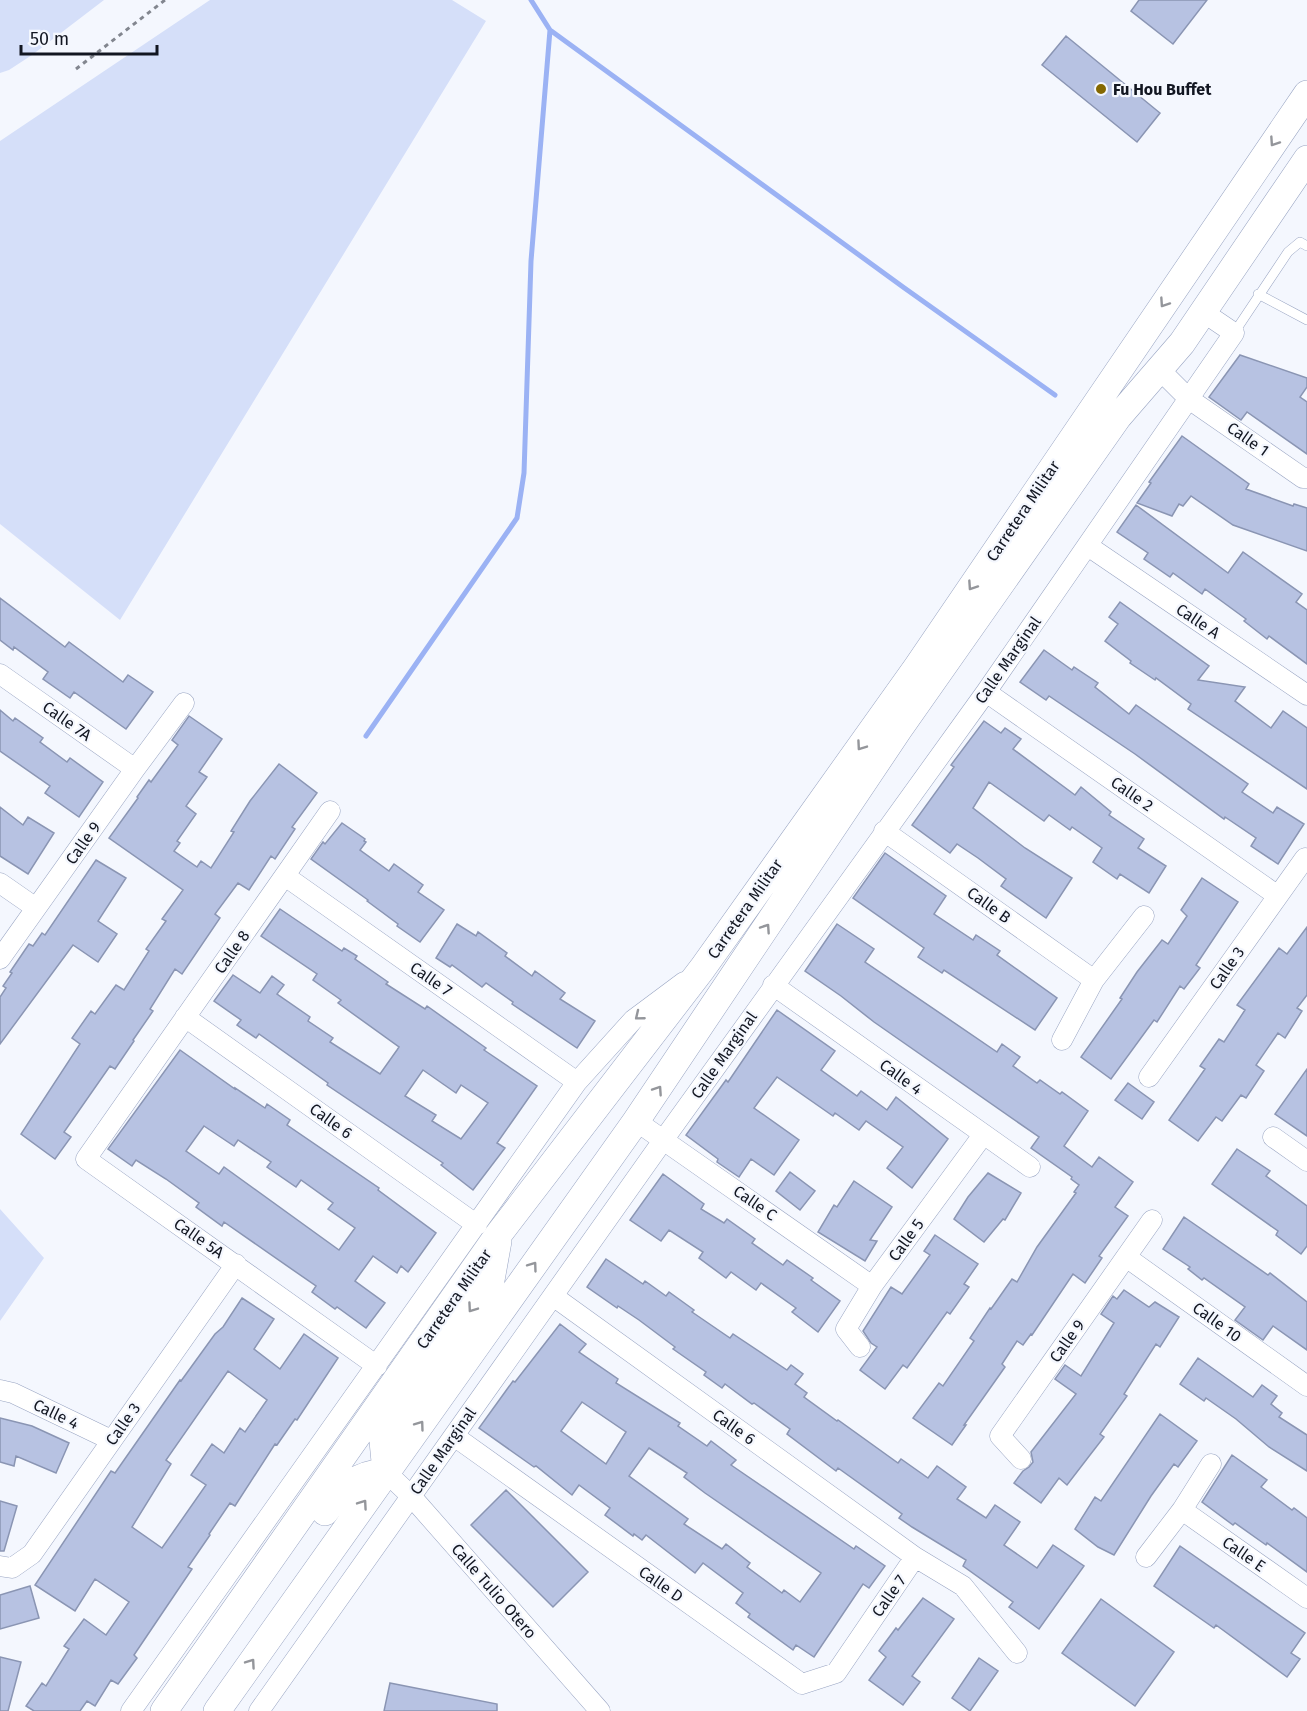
<svg xmlns="http://www.w3.org/2000/svg" width="1307" height="1711" viewBox="0 0 1307 1711" font-family="'Fira Sans',sans-serif">
  <style>
    .green { fill: #d5dff9 }
    .lines { fill: none; stroke-linecap: round; stroke-linejoin: round }
    .stream { stroke: #9bb2f4; stroke-width: 5 }
    .building { fill: #b7c2e2; stroke: #8a95b3; stroke-width: 1.5; fill-rule: evenodd }
    .service-casing { stroke: #98a4c2; stroke-width: 10 }
    .minor-casing { stroke: #98a4c2; stroke-width: 21 }
    .secondary-casing { stroke: #98a4c2; stroke-width: 28 }
    .path { stroke: #82868f; stroke-width: 3; stroke-dasharray: 4.5 4.5; stroke-linecap: butt }
    .service { stroke: #fff; stroke-width: 9 }
    .minor { stroke: #fff; stroke-width: 20 }
    .secondary { stroke: #fff; stroke-width: 27 }
    .oneway { stroke: #94969b }
    .poi-dot { fill: #856801; stroke: #f4f7fe; stroke-width: 2 }
    .labels { text-anchor: middle; dominant-baseline: central; stroke-width: 4.5; stroke-linejoin: round; paint-order: stroke }
    .poi-label { font-size: 16px; font-weight: bold; fill: #121621; stroke: #f4f7fe; text-anchor: start }
    .street-label { font-size: 16px; fill: #121621; stroke: #f4f7fe }
  </style>
  <rect width="100%" height="100%" fill="#f4f7fe"/>
  <path class="green" d="M0 0H104L32 55 9 70 0 73Z
    M210 0H452L486 21 120 620 0 524V141Z
    M0 1209 44 1258 0 1321Z"/>
  <g class="lines">
    <path class="stream" d="M531 0 550 30 903 287 1055 395
      M366 736 517 518 524 473 531 261 550 30"/>
  </g>
  <path class="building" d="M1139 0H1207L1173 44 1131 11Z
    M1066 36 1160 113 1137 142 1042 65Z
    M1240 355 1307 378V387L1300 397 1307 402V454L1247 412 1241 420 1209 397Z
    M1182 436 1249 484 1246 489 1293 506 1294 504 1307 508V551L1233 525 1191 496 1183 506 1179 504 1172 516 1137 503 1151 483 1149 482Z
    M1136 505 1228 573 1243 552 1302 594 1296 602 1307 610V664L1269 636 1267 639 1244 621 1246 619 1205 589 1202 594 1173 573 1170 577 1144 559 1148 553 1117 532Z
    M0 598 65 647 69 642 123 682 128 675 153 692 126 729 74 692 70 698 43 679 48 672 14 647 13 650 0 640Z
    M1120 602 1209 666 1198 680 1245 687 1235 701 1271 728 1283 711 1307 728V789L1188 709 1191 704 1156 678 1155 680 1130 663 1131 661 1105 641 1118 624 1109 617Z
    M1044 650 1072 670 1074 667 1098 683 1095 687 1129 714 1136 705 1248 784 1242 792 1273 813 1277 807 1304 824 1278 864 1251 846 1256 838 1225 817 1224 819 1135 754 1049 696 1046 700 1020 682Z
    M0 710 13 721 15 718 43 738 40 742 67 762 70 758 103 782 79 817 45 793 50 786 0 751Z
    M189 716 222 739 199 772 207 777 186 806 196 814 177 841 180 843 174 851 197 867 201 861 211 868 234 832 231 831 250 801 279 764 317 793 292 827 295 829 275 859 271 856 249 890 238 883 215 914 220 918 182 974 175 969 150 1009 153 1011 133 1040 134 1041 115 1069 110 1066 64 1132 71 1137 55 1159 21 1134 80 1044 72 1038 91 1011 95 1014 116 985 124 990 149 951 146 949 166 921 162 919 183 890 109 838 138 798 137 797 149 780 151 782 178 745 172 740Z
    M984 721 1001 733 1005 728 1021 739 1013 749 1075 795 1081 787 1111 812 1109 815 1144 839 1138 848 1166 866 1149 893 1120 874 1117 879 1093 862 1102 848 1072 827 1070 830 1049 815 1044 821 989 782 973 808 1025 848 1072 878 1046 918 1001 886 1006 879 978 858 957 844 950 853 912 825 954 767 951 765Z
    M0 807 23 825 28 817 54 833 28 874 0 856Z
    M342 823 365 839 364 841 366 842 360 850 389 871 394 864 423 885 418 892 444 910 420 942 397 926 398 924 367 901 368 900 311 859 323 842 325 844Z
    M885 853 946 896 934 914 973 940 976 935 1000 951 997 955 1057 998 1035 1030 944 970 942 973 918 957 924 948 853 898Z
    M96 860 126 878 98 921 117 934 98 962 73 945 0 1044V997L6 988 3 986 12 973 10 972 29 944 33 946 42 933 45 935Z
    M1202 878 1238 902 1196 965 1200 968 1184 989 1180 986 1157 1022 1154 1020 1111 1079 1081 1057 1122 999 1120 998 1137 972 1162 940 1168 944 1187 916 1181 910Z
    M280 909 342 951 344 948 357 956 355 959 388 982 386 984 425 1009 427 1006 486 1048 484 1050 537 1086 497 1143 505 1148 473 1190 441 1165 443 1163 327 1085 328 1083 259 1034 256 1038 237 1025 241 1020 214 1001 233 975 260 993 272 976 284 985 277 994 310 1017 308 1021 333 1038 330 1042 380 1074 397 1050 399 1047 338 1003 341 1000 313 980 317 974 261 936ZM423 1070 456 1093 461 1085 488 1103 461 1139 432 1121 436 1115 405 1096Z
    M457 924 476 936 478 932 507 953 505 956 532 976 535 971 565 993 560 999 595 1021 577 1048 512 1004 513 1002 486 983 482 987 452 965 450 967 436 958Z
    M837 924 874 949 865 962 997 1052 1002 1044 1020 1057 1013 1066 1037 1083 1040 1080 1060 1094 1062 1092 1088 1111 1064 1146 1092 1167 1099 1157 1133 1182 1115 1207 1128 1216 1099 1256 1102 1258 1085 1283 1073 1274 1032 1335 1031 1334 1023 1345 1017 1341 1002 1364 1005 1367 964 1425H966L952 1445 913 1418 939 1383 943 1386 974 1341 970 1338 990 1308 991 1309 1012 1279 1017 1282 1037 1247 1076 1193 1074 1192 1079 1185 1071 1179 1072 1177 1031 1148 1039 1137 874 1022 841 996 805 971Z
    M1307 927V995L1297 1008 1302 1011 1285 1038 1278 1033 1256 1065 1264 1071 1246 1098 1241 1095 1222 1121 1216 1117 1198 1141 1169 1120 1205 1069 1200 1066 1219 1039 1224 1042 1245 1010 1237 1005 1279 948 1287 954Z
    M777 1010 835 1051 821 1070 857 1096 861 1091 887 1110 896 1097 948 1139 912 1188 887 1168 903 1147 866 1121 859 1130 835 1113 833 1116 777 1077 754 1108 799 1140 774 1175 751 1159 739 1177 717 1162 718 1159 686 1135 726 1080 728 1082Z
    M180 1050 235 1089V1088L265 1108 267 1104 290 1120 287 1125 379 1188 378 1190 436 1233 408 1272 401 1266 397 1273 373 1256 355 1281 385 1303 366 1328 337 1307 335 1309 312 1292 316 1286 224 1222 222 1226 196 1207 199 1203 166 1179 136 1160 132 1166 108 1149ZM204 1126 234 1146 238 1140 271 1162 267 1167 296 1187 301 1180 333 1203 328 1209 355 1228 339 1250 224 1167 219 1174 186 1151Z
    M1307 1069V1136L1275 1114Z
    M1128 1083 1154 1102 1142 1119 1115 1100Z
    M1237 1149 1270 1171 1266 1176 1307 1206V1246L1301 1254 1276 1235 1278 1231 1212 1184Z
    M790 1172 815 1191 800 1210 776 1191Z
    M988 1173 1021 1193 1005 1220 1003 1219 984 1242 954 1219 968 1197Z
    M663 1174 704 1204 701 1209 724 1223 727 1219 755 1239 752 1243 783 1265 787 1260 813 1278 811 1280 840 1301 818 1332 792 1312 796 1308 761 1283 756 1290 731 1272 726 1278 699 1258 703 1252 669 1230 661 1241 630 1220Z
    M854 1181 892 1207 870 1240 877 1241 865 1261 818 1232 834 1205 837 1207Z
    M1184 1217 1268 1275 1270 1273 1307 1302V1350L1273 1326 1263 1340 1235 1320 1245 1307 1204 1278 1202 1280 1188 1269 1190 1267 1163 1249Z
    M935 1235 978 1264 964 1284 969 1287 950 1314 947 1312 907 1368 903 1365 885 1389 860 1370 877 1347 871 1343 863 1331 891 1287 902 1294 930 1255 924 1251Z
    M606 1259 643 1284 645 1281 666 1296 669 1292 694 1310 692 1312 730 1338 733 1334 787 1370 791 1365 803 1374 795 1384 807 1393 804 1397 837 1421 838 1420 898 1463 901 1459 928 1478 937 1466 966 1487 957 1499 986 1518 995 1505 1020 1522 1004 1545 1037 1568 1053 1545 1084 1566 1039 1629 1009 1607 1013 1602 963 1566 966 1560 912 1527 899 1518 902 1514 838 1468 836 1471 787 1434 790 1429 754 1403 752 1404 725 1384 722 1388 704 1375 706 1372 673 1349 675 1347 639 1320 618 1306 617 1308 587 1287Z
    M1124 1290 1149 1307 1155 1302 1179 1317 1160 1347 1156 1344 1124 1394 1127 1396 1100 1434 1104 1437 1090 1455 1067 1485 1059 1478 1041 1503 1014 1483 1023 1471 1029 1467 1033 1462 1031 1452 1076 1394 1055 1379 1065 1365 1081 1376 1114 1323 1101 1314 1113 1296 1117 1299Z
    M242 1298 274 1319 254 1349 280 1369 304 1334 338 1358 297 1420 295 1419 277 1445 275 1444 235 1506 230 1503 209 1534 210 1535 188 1567 192 1569 134 1655 137 1658 118 1684 111 1680 95 1706 87 1701 80 1711H34L26 1706 42 1683 46 1686 69 1649 64 1646 84 1619 106 1635 129 1602 95 1579 75 1611 35 1585 111 1471 115 1473 180 1380 181 1381 215 1334 223 1327ZM228 1371 267 1400 245 1432 240 1428 224 1453 212 1444 191 1475 206 1485 162 1548 132 1527 171 1464 166 1460Z
    M560 1324 586 1344 579 1352 618 1379 616 1383 680 1423 678 1426 707 1446 711 1441 736 1460 731 1465 854 1549 856 1546 885 1566 869 1588 863 1584 814 1657 796 1645 793 1650 748 1617 750 1614 736 1603 743 1593 703 1563 695 1573 646 1535 642 1540 634 1534 633 1536 605 1515 610 1508 579 1485 572 1495 536 1466 534 1467 479 1428 513 1381 515 1382ZM582 1402 626 1432 606 1464 561 1431ZM649 1448 687 1473 684 1477 705 1493 821 1573 800 1602 784 1590 782 1593 747 1567 750 1563 726 1544 722 1549 684 1524 688 1519 629 1476Z
    M1198 1358 1253 1397 1262 1385 1277 1396 1271 1404 1282 1413 1279 1417 1307 1435V1471L1269 1447 1236 1419 1206 1398 1204 1401 1180 1384Z
    M1160 1414 1197 1441 1178 1467 1174 1464 1151 1496 1114 1555 1098 1547 1075 1529 1095 1497 1101 1501Z
    M0 1418 32 1426 69 1443 56 1473 16 1456 14 1466 0 1462Z
    M1232 1455 1267 1480 1261 1487 1292 1510 1294 1508 1307 1518V1572L1267 1543 1266 1545 1235 1523 1233 1525 1202 1502Z
    M506 1490 588 1572 553 1607 471 1525Z
    M0 1501 17 1506 4 1551H0Z
    M1180 1546 1305 1633 1291 1653 1300 1659 1287 1677 1216 1625 1214 1628 1154 1586Z
    M30 1586 39 1618 0 1629V1595Z
    M923 1598 954 1619 912 1676 920 1682 903 1705 869 1680 886 1657 879 1651 896 1628 898 1630Z
    M1101 1599 1174 1652 1135 1706 1062 1653Z
    M0 1657 21 1662 8 1711H0Z
    M979 1658 998 1671 970 1711 952 1698Z
    M390 1683 497 1704V1711H384Z"/>
  <g class="lines">
    <g class="service-casing">
      <path id="service" d="M1258 294 1307 320
        M1234 333 1288 252 1300 242 1307 246"/>
    </g>
    <g class="minor-casing">
      <path id="minor" d="M1159 369 1189 399 1303 478H1307
        M1088 546 1307 695
        M0 674 135 769
        M986 692 1278 896
        M330 811 86 1159 377 1366
        M884 831 1094 980
        M285 876 577 1082
        M0 883 36 908
        M0 959 135 769 184 703
        M773 985 1030 1167
        M185 1017 477 1225
        M1062 1040 1094 980 1144 916
        M1149 1077 1305 858
        M636 1121 872 1286
        M1273 1137 1307 1161
        M1126 1257 1307 1386
        M553 1296 915 1557 963 1586 1017 1653
        M860 1347 846 1329 872 1286 983 1135
        M0 1390 13 1393 111 1440
        M454 1436 802 1684 836 1673 915 1557
        M1021 1459 1000 1436 1152 1220
        M386 1472 411 1496 600 1711
        M1182 1510 1307 1598
        M1146 1557 1182 1510 1211 1464
        M0 1566 12 1568 32 1554 236 1264
        M131 1711 577 1082 633 1020 684 982
        M259 1711 664 1139 986 692 1234 333 1203 312"/>
    </g>
    <g class="secondary-casing">
      <path id="secondary" d="M386 1472 383 1441 385 1433 491 1280 498 1241
        M325 1512C342 1488 355 1474 386 1472
        M164 1711 498 1235 702 969 917 667 1307 94
        M217 1711 636 1121 899 729 1118 417 1182 343 1307 159"/>
    </g>
    <path class="path" d="M76 69 165 0"/>
    <use href="#service" class="service"/>
    <use href="#minor" class="minor"/>
    <use href="#secondary" class="secondary"/>
  </g>
  <defs><path id="oneway-chevron" d="M-2-3.5L2.5 0L-2 3.5" fill="none" stroke-width="1.6" stroke-linecap="round" stroke-linejoin="round" transform="scale(1.5)"/></defs>
  <g class="oneway">
    <use href="#oneway-chevron" transform="translate(1274 142) rotate(124)"/>
    <use href="#oneway-chevron" transform="translate(1164 303) rotate(124)"/>
    <use href="#oneway-chevron" transform="translate(972 586) rotate(124)"/>
    <use href="#oneway-chevron" transform="translate(861 746) rotate(125)"/>
    <use href="#oneway-chevron" transform="translate(766 928) rotate(-56)"/>
    <use href="#oneway-chevron" transform="translate(639 1016) rotate(141)"/>
    <use href="#oneway-chevron" transform="translate(658 1090) rotate(-56)"/>
    <use href="#oneway-chevron" transform="translate(533 1266) rotate(-54)"/>
    <use href="#oneway-chevron" transform="translate(472 1308) rotate(125)"/>
    <use href="#oneway-chevron" transform="translate(420 1425) rotate(-54)"/>
    <use href="#oneway-chevron" transform="translate(363 1504) rotate(-55)"/>
    <use href="#oneway-chevron" transform="translate(251 1663) rotate(-55)"/>
  </g>
  <circle class="poi-dot" cx="1101" cy="89" r="6"/>
  <g class="labels">
    <g class="poi-label">
      <text x="1113" y="89">Fu Hou Buffet</text>
    </g>
    <g class="street-label">
      <text transform="translate(1248 439) rotate(35)">Calle 1</text>
      <text transform="translate(1023 511) rotate(-56)">Carretera Militar</text>
      <text transform="translate(1198 621) rotate(34)">Calle A</text>
      <text transform="translate(1008 660) rotate(-55)">Calle Marginal</text>
      <text transform="translate(67 721) rotate(35)">Calle 7A</text>
      <text transform="translate(1132 794) rotate(35)">Calle 2</text>
      <text transform="translate(83 843) rotate(-55)">Calle 9</text>
      <text transform="translate(989 905) rotate(36)">Calle B</text>
      <text transform="translate(745 909) rotate(-55)">Carretera Militar</text>
      <text transform="translate(232 952) rotate(-55)">Calle 8</text>
      <text transform="translate(1227 968) rotate(-55)">Calle 3</text>
      <text transform="translate(431 979) rotate(35)">Calle 7</text>
      <text transform="translate(724 1055) rotate(-55)">Calle Marginal</text>
      <text transform="translate(901 1077) rotate(36)">Calle 4</text>
      <text transform="translate(331 1121) rotate(36)">Calle 6</text>
      <text transform="translate(755 1203) rotate(35)">Calle C</text>
      <text transform="translate(199 1238) rotate(35)">Calle 5A</text>
      <text transform="translate(906 1240) rotate(-54)">Calle 5</text>
      <text transform="translate(454 1299) rotate(-55)">Carretera Militar</text>
      <text transform="translate(1217 1322) rotate(36)">Calle 10</text>
      <text transform="translate(1067 1341) rotate(-55)">Calle 9</text>
      <text transform="translate(56 1414) rotate(26)">Calle 4</text>
      <text transform="translate(123 1424) rotate(-55)">Calle 3</text>
      <text transform="translate(734 1427) rotate(36)">Calle 6</text>
      <text transform="translate(443 1451) rotate(-55)">Calle Marginal</text>
      <text transform="translate(1244 1554) rotate(35)">Calle E</text>
      <text transform="translate(661 1584) rotate(35)">Calle D</text>
      <text transform="translate(494 1591) rotate(49)">Calle Tulio Otero</text>
      <text transform="translate(889 1596) rotate(-55)">Calle 7</text>
    </g>
  </g>
  <path d="M21 45v9h136v-9" fill="none" stroke="#121621" stroke-width="3"/>
  <text x="30" y="45" font-size="18" fill="#121621" stroke="#f4f7fe" stroke-width="4.5" paint-order="stroke">50 m</text>
</svg>
